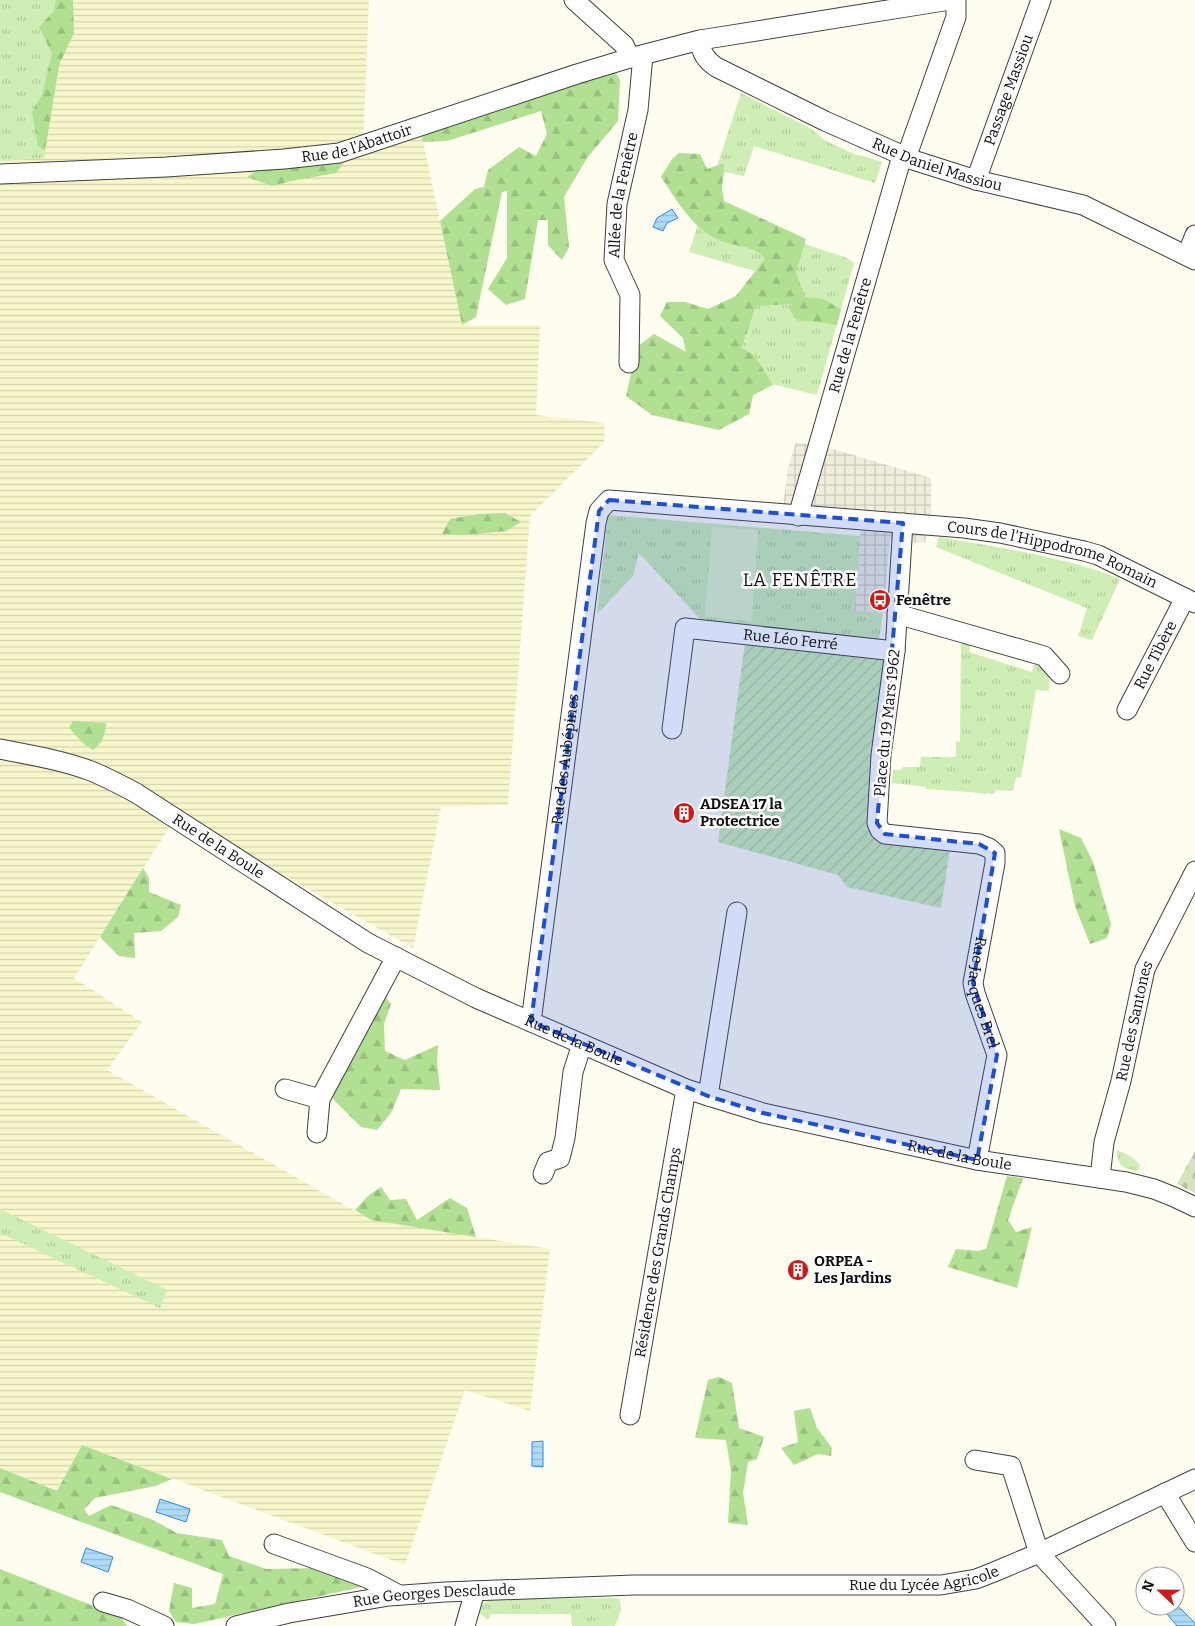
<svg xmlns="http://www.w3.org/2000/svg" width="1195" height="1626" viewBox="0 0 1195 1626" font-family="Bitter,serif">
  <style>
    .farmland { fill: url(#farmland-rules) }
    .grass { fill: url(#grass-tufts) }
    .forest { fill: url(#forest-firs) }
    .cemetery { fill: url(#cemetery-stones) }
    .garden { fill: url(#garden-furrows) }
    .pitch { fill: #e2f4c7 }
    .plaza { fill: url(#plaza-grid) }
    .water { fill: url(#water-rules); stroke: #2e8bdb }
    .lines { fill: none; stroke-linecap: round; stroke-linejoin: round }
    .minor-casing { stroke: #414141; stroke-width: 21 }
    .minor { stroke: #fff; stroke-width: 19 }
    .marked { fill: #1d4ed8; fill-opacity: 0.2; stroke: #1d4ed8; stroke-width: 4; stroke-dasharray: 10 6; stroke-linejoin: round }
    .labels { text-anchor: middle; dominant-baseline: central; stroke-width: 5; stroke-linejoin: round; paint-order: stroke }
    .street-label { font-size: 15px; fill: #0e0e0e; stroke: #fff }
    .poi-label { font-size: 15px; font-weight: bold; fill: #0e0e0e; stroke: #fff; text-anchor: start }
    .quarter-label { font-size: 18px; letter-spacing: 1px; fill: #0e0e0e; stroke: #fff }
  </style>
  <defs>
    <pattern id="farmland-rules" width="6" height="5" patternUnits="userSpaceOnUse" patternTransform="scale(1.25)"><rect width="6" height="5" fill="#f8f7cc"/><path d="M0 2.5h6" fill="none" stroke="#d3d3ae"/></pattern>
    <pattern id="grass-tufts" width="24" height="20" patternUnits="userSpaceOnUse" patternTransform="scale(1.25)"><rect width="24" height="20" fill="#cfeeb5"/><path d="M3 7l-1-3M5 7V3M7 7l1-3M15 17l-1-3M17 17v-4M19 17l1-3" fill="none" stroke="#b1cb9a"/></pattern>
    <pattern id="forest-firs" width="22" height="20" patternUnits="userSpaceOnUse" patternTransform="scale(1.25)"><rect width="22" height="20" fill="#b1e092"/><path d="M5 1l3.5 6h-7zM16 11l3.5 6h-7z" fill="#97bf7d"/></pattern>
    <pattern id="cemetery-stones" width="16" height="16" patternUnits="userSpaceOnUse" patternTransform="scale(1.25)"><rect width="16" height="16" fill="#d5e4bd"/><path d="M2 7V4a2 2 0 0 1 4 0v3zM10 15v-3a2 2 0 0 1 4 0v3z" fill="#b6c2a1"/></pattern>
    <pattern id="garden-furrows" width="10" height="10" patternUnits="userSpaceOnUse" patternTransform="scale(1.25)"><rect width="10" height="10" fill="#cfeeb5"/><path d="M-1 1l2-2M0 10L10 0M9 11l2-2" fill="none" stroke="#b1cb9a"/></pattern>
    <pattern id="plaza-grid" width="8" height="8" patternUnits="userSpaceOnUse" patternTransform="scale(1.25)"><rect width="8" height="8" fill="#f1eddd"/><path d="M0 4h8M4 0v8" fill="none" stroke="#cdcabc"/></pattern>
    <pattern id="water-rules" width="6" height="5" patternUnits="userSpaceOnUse" patternTransform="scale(1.25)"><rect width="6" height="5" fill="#aedafc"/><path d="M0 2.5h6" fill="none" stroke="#94bad7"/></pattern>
  </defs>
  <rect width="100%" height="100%" fill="#fffdf0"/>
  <path class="farmland" d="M0 0H369L363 145 420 127 462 325H540L536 415 605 423 604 442 530 516 508 805 441 807 413 948 177 815 74 978 142 1022 107 1070 371 1220 550 1249 530 1411 465 1390 405 1565 82 1445 57 1491 0 1468Z"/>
  <path class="grass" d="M0 0H70L44 158 0 161Z
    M741 93 810 128 826 141 854 154 870 158 882 162 875 183 754 146 744 176 725 172 711 213 847 258 854 263 817 395 734 375 766 274 689 252Z
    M608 515 861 536 854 610 883 613 879 639 701 620 639 553 633 576 597 614Z
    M939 537C1000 548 1062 556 1120 579L1092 640 1078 636 1087 608 936 547Z
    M961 637 971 640 969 652 1032 672 1036 659 1049 673V691L1036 690 1021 778 1016 777 1013 791 996 790 994 794 926 789V787L892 783 893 770H901L903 767H920L921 757H956V741L960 742Z
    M1116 1150C1126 1153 1133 1157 1140 1165L1138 1171C1122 1168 1119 1167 1116 1150Z
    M0 1209 167 1290 160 1308 0 1233Z
    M616 1598 620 1599 621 1610 615 1626H572L571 1614H491L488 1620 478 1612 483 1604 491 1599Z"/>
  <path class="forest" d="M56 0H73L74 33 59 65 45 151 38 146 32 112 42 95 52 53 39 27 54 11Z
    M614 69 620 80 618 121 587 158 564 197 569 247 562 260 548 245V220H538L525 299 506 305 488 289 507 258V191L502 192 476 317 462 325 440 221 475 189 484 187 488 170 519 147 536 156 547 134 541 111 447 141 423 142 420 127Z
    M679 153 700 154 707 169 724 163 722 189 724 201 806 239 796 272 805 297 823 299 841 309 837 325 795 319 790 310 791 304 756 306 742 348 754 355 773 385 753 395 749 414 719 430 652 415 626 396 637 347 654 334 686 352 683 338 660 316 667 302H685L708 309 736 296 765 259C755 245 734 247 719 240 691 227 678 202 661 177L672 159Z
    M331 160 343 164 336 173 296 180 272 186 247 177 257 171 281 169Z
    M505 513 521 522 506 531 467 535 442 534 450 519 479 514Z
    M73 721 106 723C105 735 103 742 93 750L84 744 69 728Z
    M1059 829 1081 838 1093 862 1111 924 1107 938 1090 944 1075 906Z
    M143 868 149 878V892L181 905 178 917 161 931 134 933 135 958 119 956 100 937Z
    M384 995 391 1004 384 1024 385 1051 405 1060 438 1045 437 1062 440 1090 401 1089 391 1113 377 1130 361 1127 330 1096Z
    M1007 1176 1023 1178 1008 1220 1016 1232 1032 1227 1017 1288 948 1267 956 1249 978 1251 986 1249Z
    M381 1187 390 1200 406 1199 417 1220 450 1198 467 1208 476 1237 371 1220 355 1210 369 1195Z
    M719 1377 732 1383 739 1428 764 1437 757 1459 748 1462 743 1493 748 1525 728 1523 731 1471 726 1440 695 1438 708 1380Z
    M810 1408 817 1428 832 1448 831 1456 818 1454 794 1465 781 1448 798 1442 794 1411Z
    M82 1445 172 1479 155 1486 95 1498 84 1509 89 1516 111 1505 151 1519 177 1533 222 1540 229 1556 266 1569 317 1568 366 1586 194 1624 176 1622 169 1611 174 1583 192 1588V1608L215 1604 223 1574 0 1492V1468L57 1491Z
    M0 1569 121 1617 127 1626H0Z"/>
  <path class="cemetery" d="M1195 1151V1193L1177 1184Z"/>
  <path class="garden" d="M746 635 895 651 880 830 951 842 941 908 847 887 838 875 718 842Z"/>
  <path class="pitch" d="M712 527 758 530 752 621 705 617Z"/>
  <path class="plaza" d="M796 442 833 449 931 478V512L925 543 902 542 890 539 883 613 854 611 861 526 782 515 788 468Z"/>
  <path class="water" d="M672 209 678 218 667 223 663 231 653 227 657 218Z
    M543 1441V1467L532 1466V1442Z
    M160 1499 190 1509 186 1522 156 1512Z
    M86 1548 113 1557 108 1572 81 1562Z
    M1177 1605 1195 1623V1626H1177L1167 1614Z"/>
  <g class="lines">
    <g class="minor-casing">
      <g id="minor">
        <path d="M574 0 624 45 630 58"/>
        <path id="s1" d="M700 40C701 53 706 60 716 67L825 121 913 160 976 180 1083 205 1195 260"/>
        <path d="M906 158 956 17V0"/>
        <path id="s2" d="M0 174 166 167 284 159 339 153 577 74 630 58 700 40 950 0"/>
        <path id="s3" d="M976 180 1041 0"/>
        <path d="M1187 255 1195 235"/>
        <path id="s4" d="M629 363 630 295 614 260 617 204 638 110 643 55"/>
        <path id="s5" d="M798 516 902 156"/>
        <path id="s6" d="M903 523 895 651 881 755 877 823 880 830 885 834 979 844 989 848 995 853V863L973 983 975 993 997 1055 977 1160"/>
        <path d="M897 614 1044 656 1060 674"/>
        <path id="s7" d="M1127 710 1185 598"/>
        <path id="s8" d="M672 729 685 628 895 651"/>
        <path id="s9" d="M0 749C30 755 62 760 91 771 106 777 121 785 136 793L368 943 476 998 686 1089 763 1113 977 1160 1126 1182 1154 1189 1174 1197 1195 1207"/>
        <path id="s10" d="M531 1022 596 523 599 511 609 500 964 528 1000 533 1084 551 1098 555 1195 603"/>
        <path d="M285 1089 320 1099"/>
        <path d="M708 1096 737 912"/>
        <path d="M317 1133 320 1099 396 957"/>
        <path d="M543 1174 548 1162 560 1158 565 1138 573 1072 582 1044"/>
        <path id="s11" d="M1100 1178 1104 1142 1121 1081 1145 969 1195 871"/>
        <path id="s12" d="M630 1415 686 1089"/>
        <path d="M975 1460 1011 1466 1039 1553 1106 1626"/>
        <path d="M1165 1493 1195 1542"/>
        <path d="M274 1544 367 1578 399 1595"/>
        <path d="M103 1602 127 1609 164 1626"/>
        <path id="s13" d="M236 1626 289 1613 389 1596 445 1592 634 1585H941L976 1579 994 1572 1039 1553 1195 1479"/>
        <path d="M465 1626 475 1591"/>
      </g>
    </g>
    <use href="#minor" class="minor"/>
  </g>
  <path class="marked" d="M609 500 903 523 877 823 885 834 979 844 995 853 973 983 997 1055 977 1160 763 1113 708 1096 531 1022 599 511Z"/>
  <defs>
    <g id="bus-disc" transform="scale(1.125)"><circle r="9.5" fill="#cd1a18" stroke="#fff"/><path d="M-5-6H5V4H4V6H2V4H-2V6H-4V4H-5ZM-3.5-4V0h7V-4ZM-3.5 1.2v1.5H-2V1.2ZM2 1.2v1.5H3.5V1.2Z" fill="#fff"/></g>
    <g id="building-disc" transform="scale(1.125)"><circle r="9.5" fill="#cd1a18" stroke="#fff"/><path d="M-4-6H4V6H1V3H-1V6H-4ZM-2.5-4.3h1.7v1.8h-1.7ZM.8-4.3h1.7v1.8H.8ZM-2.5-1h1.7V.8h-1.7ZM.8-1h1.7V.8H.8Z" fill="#fff"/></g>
  </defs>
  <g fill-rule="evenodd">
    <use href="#bus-disc" x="880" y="600"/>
    <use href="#building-disc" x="684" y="813"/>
    <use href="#building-disc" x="798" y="1270"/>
  </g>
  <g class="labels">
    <g class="street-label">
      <text stroke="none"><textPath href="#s3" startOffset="96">Passage Massiou</textPath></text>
      <text stroke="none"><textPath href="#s2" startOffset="359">Rue de l'Abattoir</textPath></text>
      <text stroke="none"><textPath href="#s1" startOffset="275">Rue Daniel Massiou</textPath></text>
      <text stroke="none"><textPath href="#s4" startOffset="172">Allée de la Fenêtre</textPath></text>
      <text stroke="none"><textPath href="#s5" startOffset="188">Rue de la Fenêtre</textPath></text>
      <text stroke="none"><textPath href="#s10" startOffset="979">Cours de l'Hippodrome Romain</textPath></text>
      <text stroke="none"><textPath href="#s8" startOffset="208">Rue Léo Ferré</textPath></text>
      <text stroke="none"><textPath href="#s7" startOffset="62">Rue Tibère</textPath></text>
      <text transform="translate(887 723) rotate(-84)">Place du 19 Mars 1962</text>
      <text stroke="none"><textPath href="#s10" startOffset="265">Rue des Aubépines</textPath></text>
      <text stroke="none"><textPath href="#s9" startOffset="242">Rue de la Boule</textPath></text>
      <text stroke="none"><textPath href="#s6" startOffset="571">Rue Jacques Brel</textPath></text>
      <text stroke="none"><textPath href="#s11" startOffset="161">Rue des Santones</textPath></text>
      <text stroke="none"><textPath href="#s9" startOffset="648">Rue de la Boule</textPath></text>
      <text stroke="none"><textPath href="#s9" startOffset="1052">Rue de la Boule</textPath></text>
      <text stroke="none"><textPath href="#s12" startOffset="165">Résidence des Grands Champs</textPath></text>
      <text stroke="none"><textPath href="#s13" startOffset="692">Rue du Lycée Agricole</textPath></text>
      <text stroke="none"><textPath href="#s13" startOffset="201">Rue Georges Desclaude</textPath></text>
    </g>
    <g class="poi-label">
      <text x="896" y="600">Fenêtre</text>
      <text x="700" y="804">ADSEA 17 la<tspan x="700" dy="17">Protectrice</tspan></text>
      <text x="814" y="1261">ORPEA -<tspan x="814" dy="17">Les Jardins</tspan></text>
    </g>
    <g class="quarter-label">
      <text x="800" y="580">LA FENÊTRE</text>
    </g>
  </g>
  <g transform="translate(1160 1591) rotate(292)"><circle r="24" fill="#ffffff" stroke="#9f9f9f"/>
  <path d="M0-4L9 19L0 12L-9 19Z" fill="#cd1a18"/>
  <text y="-8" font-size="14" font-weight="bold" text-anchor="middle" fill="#0e0e0e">N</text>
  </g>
</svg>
